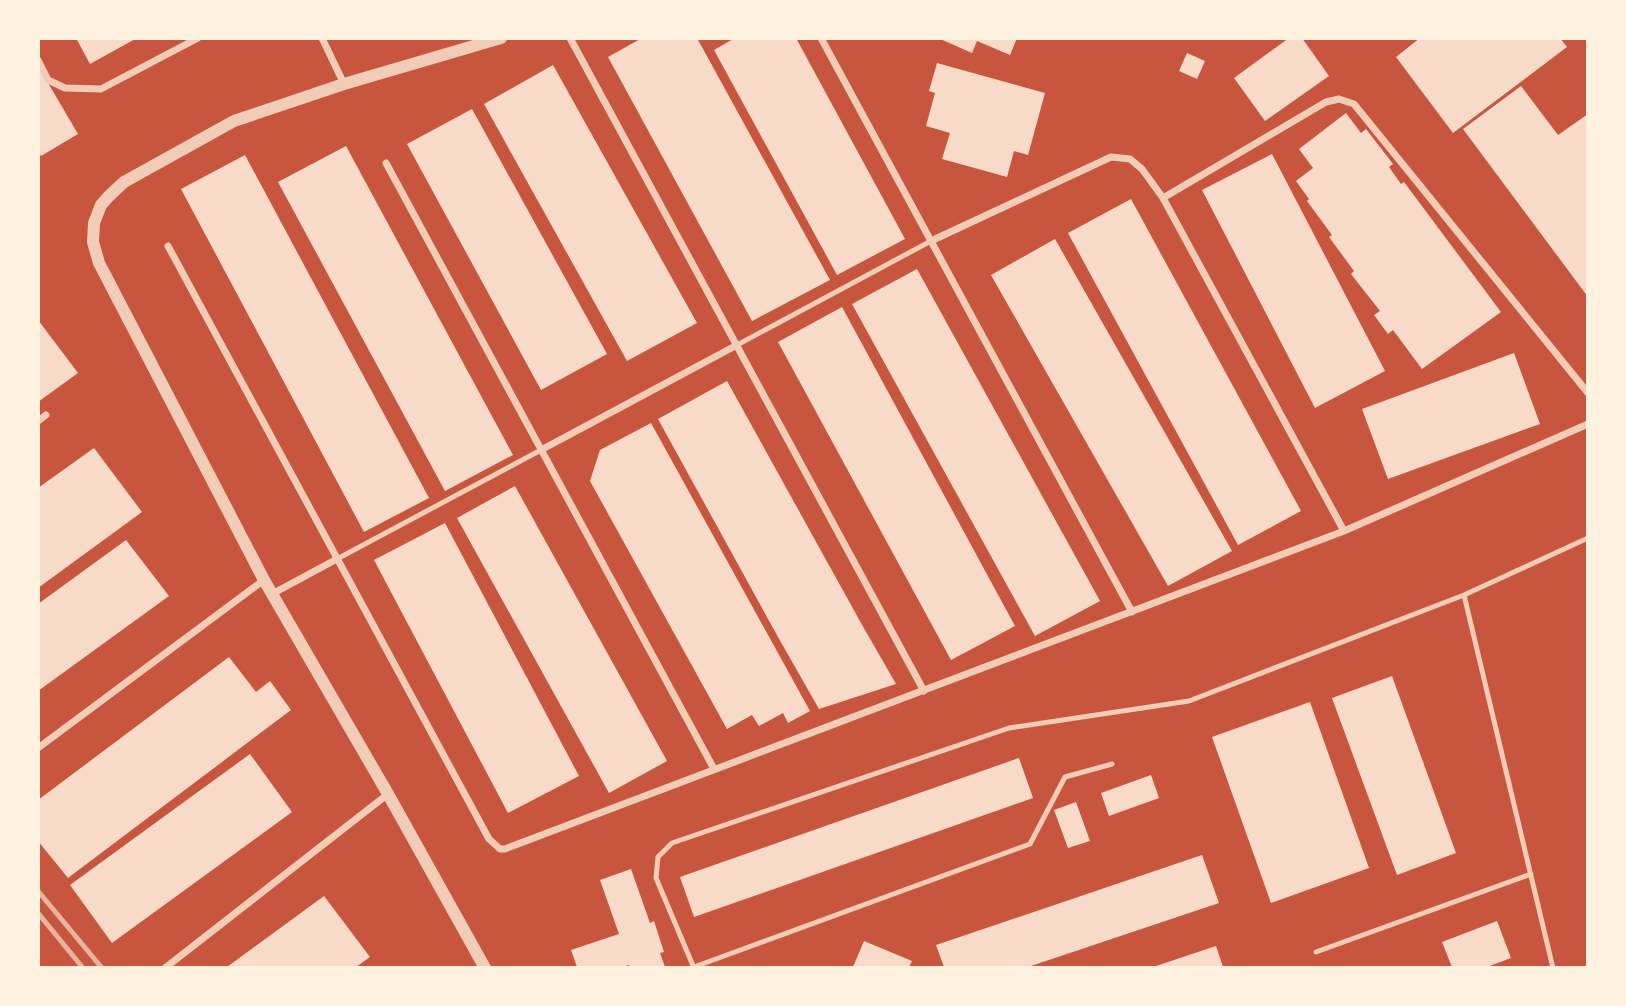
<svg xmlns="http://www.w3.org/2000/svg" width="1626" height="1006" viewBox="0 0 1626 1006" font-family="Cabin,sans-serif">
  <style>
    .building { fill: #f7dbc8 }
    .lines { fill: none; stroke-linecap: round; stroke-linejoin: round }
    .service { stroke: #f1ccb7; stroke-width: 5 }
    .minor { stroke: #f1ccb7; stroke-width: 7 }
    .tertiary { stroke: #f1ccb7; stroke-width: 12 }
    .rail { stroke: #e9b49f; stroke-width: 5 }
  </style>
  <rect width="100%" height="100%" fill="#c8553d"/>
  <path class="building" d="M76 38H137L90 64Z
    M642 38H697L830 280 752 321 608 57Z
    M735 38H796L905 239 837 275 714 50Z
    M938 38H1017L1010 55 977 41 972 53Z
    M1289 38H1302L1329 76 1265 121 1234 78Z
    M1420 38H1560L1567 47 1453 133 1396 57Z
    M1187 53 1205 61 1197 79 1179 71Z
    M937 63 1045 93 1028 155 1014 151 1007 177 942 159 950 133 926 126 935 93 929 91Z
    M553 65 697 323 627 361 484 104Z
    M41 71 78 134 41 156 38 152V73Z
    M1521 86 1558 135 1588 114V297L1463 129Z
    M472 109 607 354 541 390 407 144Z
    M1346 113 1361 133 1366 129 1393 164 1389 167 1401 184 1404 182 1501 312 1422 369 1393 330 1388 334 1374 315 1380 311 1351 274 1354 271 1329 237 1332 235 1307 201 1309 199 1296 181 1313 168 1299 149Z
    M346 146 513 455 445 491 278 182Z
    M1272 154 1385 371 1315 408 1202 190Z
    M245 155 429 498 364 532 181 189Z
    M1131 199 1301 511 1238 545 1068 233Z
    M1055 239 1232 551 1168 586 991 275Z
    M917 269 1100 601 1035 636 852 304Z
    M842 307 1015 626 951 660 778 342Z
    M38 320 78 373 38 402Z
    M1514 353 1540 424 1388 479 1362 409Z
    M727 381 861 623 896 684 819 709 778 637 658 419Z
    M651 423 810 711 788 723 783 713 759 726 752 715 727 729 590 481 600 450Z
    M94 448 142 512 38 588V488Z
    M515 486 667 761 609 793 457 518Z
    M445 523 579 776 508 813 374 560Z
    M126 540 169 596 38 691V604Z
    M229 657 256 692 270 681 291 710 68 878 38 841V800Z
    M1392 676 1456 853 1397 875 1332 698Z
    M1310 702 1369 868 1271 903 1212 737Z
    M250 754 292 812 112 943 70 885Z
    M1019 758 1033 798 694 917 680 877Z
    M1151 775 1159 798 1109 816 1101 793Z
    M1076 802 1090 841 1068 848 1054 810Z
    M1202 855 1219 903 1028 967H944L936 945Z
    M631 869 650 923 654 921 664 952 660 953 665 967H630L629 965 622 967H577L571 950 619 934 600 880Z
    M324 896 370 957 356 967H227Z
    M1497 921 1511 958 1487 967H1452L1442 942Z
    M864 941 912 961 909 967H853Z
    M1216 946 1223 967H1153Z"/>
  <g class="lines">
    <path class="service" d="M737 345 931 241
      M337 559 541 450
      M1464 595 1553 968
      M1316 952 1531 874
      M694 967 1030 844 1065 777 1112 764
      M694 968 656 878 658 857 672 843 1009 728 1189 701 1464 595 1588 538"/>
    <path class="minor" d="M322 38 344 84
      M570 38 924 691
      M821 38 1132 612
      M38 60 48 80 65 88 101 89 198 38
      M386 163 714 769
      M1163 198 1326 102 1339 99 1354 104 1588 393
      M931 241 1111 157 1130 159 1142 169 1163 198 1344 531
      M168 246 489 839 500 849H505L1344 531 1588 424
      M38 421 46 415
      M541 450 737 345
      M272 594 337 559
      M38 748 264 580
      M165 968 388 794"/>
    <path class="tertiary" d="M485 968 388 794 264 580 99 263 93 242 94 223 101 205 108 197 124 182 234 121 344 84 501 38"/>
    <path class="rail" d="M38 891 102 968
      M38 913 83 968"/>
  </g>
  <rect width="1626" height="1006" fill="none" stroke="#fff3e0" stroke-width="80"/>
</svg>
